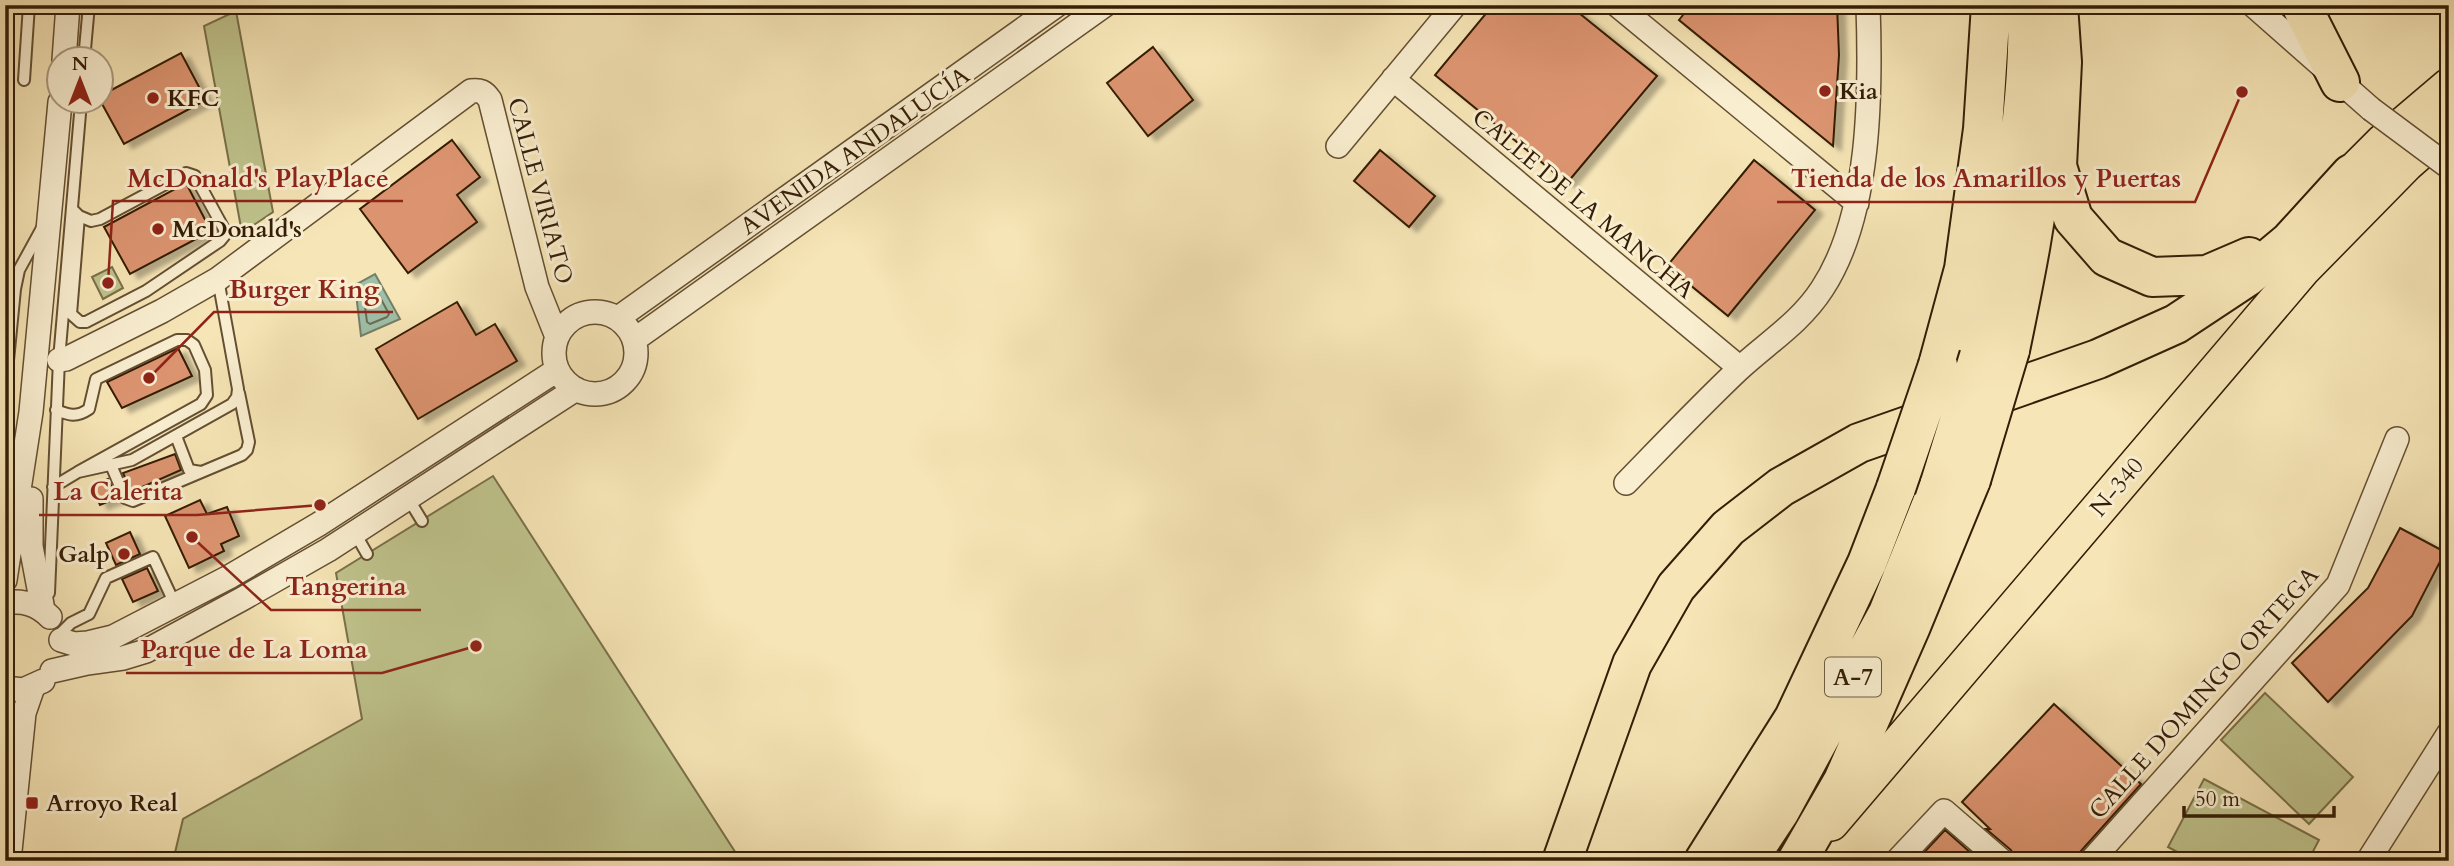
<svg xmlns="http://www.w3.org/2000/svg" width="2454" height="866" viewBox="0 0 2454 866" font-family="Cardo,serif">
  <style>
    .green { fill: #bfc38c; stroke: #7a7049; stroke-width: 2 }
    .water { fill: #9ec0a8; stroke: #747f67; stroke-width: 2 }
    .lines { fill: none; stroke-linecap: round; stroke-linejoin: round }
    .shore { stroke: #696e57; stroke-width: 2 }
    .building { fill: #dc946f; stroke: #341d06; stroke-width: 2; filter: url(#shadow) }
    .service-casing { stroke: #644f32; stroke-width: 14 }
    .minor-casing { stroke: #644f32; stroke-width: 26 }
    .primary-casing { stroke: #341d06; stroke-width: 38 }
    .motorway-casing { stroke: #341d06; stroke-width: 42 }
    .service { stroke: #f9eed0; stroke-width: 10 }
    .minor { stroke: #f9eed0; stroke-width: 23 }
    .primary { stroke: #f6e5b6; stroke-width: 35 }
    .motorway { stroke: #f6e5b6; stroke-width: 38 }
    .minor-bridge-casing { stroke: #644f32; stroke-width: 26; stroke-linecap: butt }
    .motorway-bridge-casing { stroke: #341d06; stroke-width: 42; stroke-linecap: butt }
    .minor-bridge { stroke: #f9eed0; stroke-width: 23 }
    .motorway-bridge { stroke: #f6e5b6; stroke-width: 38 }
    .poi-dot { fill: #8f2418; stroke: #f9eed0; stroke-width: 2.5 }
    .labels { text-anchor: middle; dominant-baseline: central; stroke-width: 6; stroke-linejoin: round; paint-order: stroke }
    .shield { fill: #f9eed0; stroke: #6f5c43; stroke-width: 2 }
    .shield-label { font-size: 23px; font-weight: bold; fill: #341d06 }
    .poi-label { font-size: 24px; font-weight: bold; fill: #341d06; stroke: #f9eed0; text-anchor: start }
    .street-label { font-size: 24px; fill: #341d06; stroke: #f9eed0 }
    .leader { fill: none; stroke: #8f2418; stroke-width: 2.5 }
    .callout-dot { fill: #8f2418; stroke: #f9eed0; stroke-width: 2.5 }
    .callout-label { font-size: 26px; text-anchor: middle; font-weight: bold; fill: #8f2418; stroke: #f9eed0; stroke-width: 6; stroke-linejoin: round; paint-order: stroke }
  </style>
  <defs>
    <filter id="shadow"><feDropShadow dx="8" dy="4.5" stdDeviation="2" flood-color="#0004"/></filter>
  </defs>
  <rect width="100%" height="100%" fill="#f6e5b6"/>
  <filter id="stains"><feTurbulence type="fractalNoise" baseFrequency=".00286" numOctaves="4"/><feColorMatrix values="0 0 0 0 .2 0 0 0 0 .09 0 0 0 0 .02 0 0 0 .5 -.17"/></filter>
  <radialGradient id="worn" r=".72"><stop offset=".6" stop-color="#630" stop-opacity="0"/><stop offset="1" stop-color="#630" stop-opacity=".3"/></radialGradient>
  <path class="green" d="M236 11 273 212 242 233 204 26Z
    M112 267 123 288 103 299 92 277Z
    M493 476 741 861H173L183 819 362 719 336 573Z
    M2265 693 2353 777 2309 824 2221 740Z
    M2204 779 2319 840 2308 861H2194L2168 847Z"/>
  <path class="water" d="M375 274 400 319 361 336 355 285Z"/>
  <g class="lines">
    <path class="shore" d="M370 285 374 286 389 314 387 317 370 324 367 322 363 291Z"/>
  </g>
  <path class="building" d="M1493 5H1569L1657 76 1567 183 1435 75Z
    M1691 5H1837L1839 55 1833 146 1679 20Z
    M1153 47 1193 100 1148 136 1107 83Z
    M181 53 206 100 124 144 101 102 102 95Z
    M452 140 480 177 457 195 477 222 408 273 360 209Z
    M1380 150 1435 196 1409 227 1354 181Z
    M1754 160 1815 210 1728 316 1667 266Z
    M186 183 211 231 130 274 104 227Z
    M457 302 476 335 495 324 517 361 418 419 376 349Z
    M178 348 192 376 122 408 107 382Z
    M175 454 181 470 131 492 123 473Z
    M108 479 117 498 100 505 92 486Z
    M200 500 207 514 227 507 239 536 221 544 224 551 189 568 165 516Z
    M2400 528 2445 552 2412 616 2328 702 2292 663 2368 588Z
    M130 532 140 554 116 565 106 543Z
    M147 568 158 591 133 602 122 579Z
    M2054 704 2141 784 2072 861H2016L2011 850 1986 829H1990L1962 802Z
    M1945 830 1980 861H1916Z"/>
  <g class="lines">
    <g class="service-casing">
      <path id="service" d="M84 60 89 5
        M24 80 29 5
        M72 209 79 216 71 314 80 322H86L146 291 220 241 225 235 224 229 195 176 186 173 100 219 91 221 79 216
        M5 391 15 289 19 270 42 228
        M56 410C69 415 76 418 89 409L96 379 177 340H187L194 345 205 370 207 395 201 404 78 472
        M176 436 189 470 201 472
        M111 465 125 498 133 501 242 455 247 450 249 442 239 393
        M53 487 78 472 132 460 232 404 237 397 238 389 218 279
        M408 498 422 521
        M355 533 367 554
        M49 593 59 360 81 102
        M59 635 71 623 89 614 106 578 153 557 172 598 171 607"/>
    </g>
    <g class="minor-casing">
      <path id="minor" d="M1617 5 1857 203
        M2253 5 2371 109
        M64 60 68 5
        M1393 79 1740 368
        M1338 146 1455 5
        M554 353a41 41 0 1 1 82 0a41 41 0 1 1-82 0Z
        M618 318 1057 5
        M634 340 1105 5
        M59 360 66 359 162 311 218 279 471 91C480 90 484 91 490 100L537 287 557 337
        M1626 483C1663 445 1700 406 1738 370 1767 343 1800 323 1822 289 1871 215 1871 92 1868 5
        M31 499V546L43 610
        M5 580 31 412 60 102
        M5 603C23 600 37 604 50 617
        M61 640 74 644 88 643 113 637 229 577 319 524 557 370
        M52 671 87 663 123 658 146 651 242 599 328 550 576 389
        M5 688 23 690 43 681
        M9 861 24 713 33 687
        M1897 861 1944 811 2002 861
        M2091 861 2338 585 2397 439
        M2368 861 2449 733"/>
    </g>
    <g class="primary-casing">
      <path id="primary" d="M2351 174 2383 142 2449 86
        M1831 823 2303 269 2406 164 2449 126"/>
    </g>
    <g class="motorway-casing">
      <path id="motorway" d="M2058 5 2062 62 2057 166 2073 218 2107 257 2152 277 2207 275 2249 257
        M2301 5 2340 82
        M2010 350C2024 282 2038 215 2044 145
        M1979 356C2003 243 2031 121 2027 5
        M1938 365 1964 269 1983 129 1991 5
        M1562 861 1632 664 1676 587 1728 528 1781 487 1859 443 2098 359 2176 324 2247 277 2290 241 2351 174
        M1704 861 1794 718 1867 563 1896 488
        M1747 861 1780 811 1888 613 1940 483
        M1797 861 1843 781 1911 626 1971 480"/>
    </g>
    <use href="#service" class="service"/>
    <use href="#minor" class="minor"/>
    <use href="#primary" class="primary"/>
    <use href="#motorway" class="motorway"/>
    <g class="minor-bridge-casing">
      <path id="minor-bridge" d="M2371 109 2449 167"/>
    </g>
    <g class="motorway-bridge-casing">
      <path id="motorway-bridge" d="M1971 480 2010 350
        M1940 483 1979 356
        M1896 488 1938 365"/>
    </g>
    <use href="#minor-bridge" class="minor-bridge"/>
    <use href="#motorway-bridge" class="motorway-bridge"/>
  </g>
  <g class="poi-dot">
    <circle cx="1825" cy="91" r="7"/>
    <circle cx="153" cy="98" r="7"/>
    <circle cx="158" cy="229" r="7"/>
    <circle cx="124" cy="554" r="7"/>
    <rect x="25" y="796" width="14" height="14" rx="3.5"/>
  </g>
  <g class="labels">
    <rect class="shield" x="1825" y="657.5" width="56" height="39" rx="5"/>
    <g class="shield-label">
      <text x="1853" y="677">A-7</text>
    </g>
    <g class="poi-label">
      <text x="1839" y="91">Kia</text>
      <text x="167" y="98">KFC</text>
      <text x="172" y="229">McDonald's</text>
      <text x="110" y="554" text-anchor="end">Galp</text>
      <text x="46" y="803">Arroyo Real</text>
    </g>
    <g class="street-label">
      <text transform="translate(855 151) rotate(-35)">AVENIDA ANDALUCÍA</text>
      <text transform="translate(540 191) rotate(75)">CALLE VIRIATO</text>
      <text transform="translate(1583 204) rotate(40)">CALLE DE LA MANCHA</text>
      <text transform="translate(2117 487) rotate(-50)">N-340</text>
      <text transform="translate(2204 693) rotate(-48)">CALLE DOMINGO ORTEGA</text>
    </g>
  </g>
  <path class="leader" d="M108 283L113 201H403M2242 92L2195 202H1777M149 378L214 312H393M320 505L197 515H39M192 537L271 610H421M476 646L382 673H126"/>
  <g class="callout-dot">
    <circle cx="108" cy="283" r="7"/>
    <circle cx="2242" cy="92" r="7"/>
    <circle cx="149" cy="378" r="7"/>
    <circle cx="320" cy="505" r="7"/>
    <circle cx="192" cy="537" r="7"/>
    <circle cx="476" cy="646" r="7"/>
  </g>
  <g class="callout-label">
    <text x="258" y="187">McDonald's PlayPlace</text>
    <text x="1986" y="187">Tienda de los Amarillos y Puertas</text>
    <text x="304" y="298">Burger King</text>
    <text x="118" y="500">La Calerita</text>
    <text x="346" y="595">Tangerina</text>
    <text x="254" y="658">Parque de La Loma</text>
  </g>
  <rect width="2454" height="866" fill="none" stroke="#f6e5b6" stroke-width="28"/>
  <rect x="7" y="7" width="2440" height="852" fill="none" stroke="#341d06" stroke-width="3.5"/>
  <rect x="14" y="14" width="2426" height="838" fill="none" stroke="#341d06" stroke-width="2"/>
  <g transform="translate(80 80)"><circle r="33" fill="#f9eed0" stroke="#aa9a7f" stroke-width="2"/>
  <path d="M0-5L12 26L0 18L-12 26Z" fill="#8f2418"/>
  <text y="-10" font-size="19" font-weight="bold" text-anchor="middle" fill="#341d06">N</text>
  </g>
  <path d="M2184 806v10h150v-10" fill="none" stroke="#341d06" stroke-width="3.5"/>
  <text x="2195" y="806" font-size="21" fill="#341d06" stroke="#f9eed0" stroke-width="5" paint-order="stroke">50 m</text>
  <rect width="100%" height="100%" filter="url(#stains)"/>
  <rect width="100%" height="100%" fill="url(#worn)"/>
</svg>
